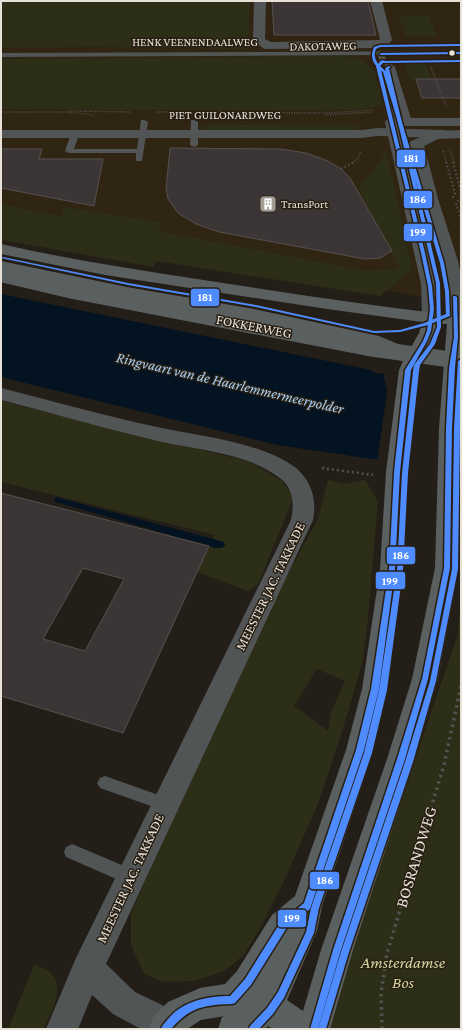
<svg xmlns="http://www.w3.org/2000/svg" width="462" height="1030" viewBox="0 0 462 1030" font-family="'Crimson Pro',serif">
  <style>
    .built { fill: #302413 }
    .green { fill: #2d2e18; fill-rule: evenodd }
    .water { fill: #041322 }
    .pier { fill: #231e17 }
    .building { fill: #3c3535; stroke: #56504f; fill-rule: evenodd }
    .lines { fill: none; stroke-linecap: round; stroke-linejoin: round }
    .path-far3 { stroke: #535352; stroke-width: 1.5; stroke-dasharray: 1 1.5; stroke-linecap: butt }
    .path-far2 { stroke: #535352; stroke-width: 2; stroke-dasharray: 1.5 2.5; stroke-linecap: butt }
    .path-far1 { stroke: #535352; stroke-width: 2.5; stroke-dasharray: 2 3; stroke-linecap: butt }
    .path { stroke: #535352; stroke-width: 3.5; stroke-dasharray: 2.5 4; stroke-linecap: butt }
    .service { fill: #525556; fill-rule: evenodd }
    .minor { fill: #525556; fill-rule: evenodd }
    .tertiary { fill: #525556; fill-rule: evenodd }
    .primary { fill: #5a5f5f; fill-rule: evenodd }
    .primary-bridge { stroke: #5a5f5f; stroke-width: 16 }
    .bus-1-casing { stroke: #281f12; stroke-width: 3 }
    .bus-2-casing { stroke: #281f12; stroke-width: 3 }
    .bus-3-casing { stroke: #281f12; stroke-width: 3 }
    .bus-1 { fill: #4d8bff; fill-rule: evenodd }
    .bus-2 { fill: #4d8bff; fill-rule: evenodd }
    .bus-3 { fill: #4d8bff; fill-rule: evenodd }
    .bus-dot { fill: #e7e1d8; stroke: #281f12; stroke-width: 1.5 }
    .labels { text-anchor: middle; dominant-baseline: central; stroke-width: 3; stroke-linejoin: round; paint-order: stroke }
    .far-street-label { font-size: 12px; fill: #e7e1d8; stroke: #281f12 }
    .far-poi-label { font-size: 12px; fill: #e7e1d8; stroke: #281f12; text-anchor: start }
    .street-label { font-size: 14px; fill: #e7e1d8; stroke: #281f12 }
    .water-label { font-size: 15px; font-style: italic; fill: #a5d0fa; stroke: #281f12 }
    .near-street-label { font-size: 17px; fill: #e7e1d8; stroke: #281f12 }
    .near-park-label { font-size: 17px; font-style: italic; fill: #cfd49c; stroke: #281f12 }
    .line-badge { stroke: #281f12; stroke-width: 1.5 }
    .badge-label { font-size: 11px; text-anchor: middle; font-weight: bold; fill: #fff }
  </style>
  <rect width="100%" height="100%" fill="#231e17"/>
  <path class="built" d="M1 1H461V304L124 243 1 215Z"/>
  <path class="green" d="M250 1 248 49 91 47 1 48V2Z
    M400 16H429L437 36H406L399 17Z
    M343 56C378 61 375 74 383 104L374 108 324 111 1 109V59Z
    M423 59 432 79 410 80 405 67 408 63Z
    M206 125H358V130H206L201 129V127Z
    M386 150 412 269 380 296 156 261 154 267 1 240V204L61 216 65 207 161 222 159 231 367 271 399 268 358 187 380 162Z
    M1 401 248 461 282 481 294 497 258 584 248 591 197 572 215 535 1 482Z
    M328 480 345 484 365 480 378 501 368 620 363 659 350 706 328 775 317 806 284 881 259 930 244 955 224 971 194 981 163 982 144 974 131 945V913L160 847 221 697 318 519ZM317 669 345 681 331 712 328 731 294 706Z
    M461 599V1029H322L457 637Z
    M34 965C37 966 43 967 46 969 68 984 52 1011 44 1029H8Z"/>
  <path class="water" d="M1 294 371 370 376 373 461 381V472L277 445 1 377Z
    M56 497 221 541 224 542 225 545 222 548H215L56 502 54 499Z"/>
  <path class="pier" d="M383 372 461 379V474L377 463 387 392Z"/>
  <path class="building" d="M272 1H368L376 35H274Z
    M416 79H461V98H422Z
    M170 148 281 149 306 153 328 161 341 169 350 178 392 251 380 258 365 259 219 232 196 224 178 213 168 199 166 189Z
    M1 149H42L39 159H103L94 206 1 188Z
    M1 493 209 546 123 733 1 696ZM83 568 124 579 85 651 43 639Z"/>
  <g class="lines">
    <path class="path-far3" d="M431 68 446 106
      M70 111 131 112
      M1 112H67L94 115
      M156 112H183
      M204 112 325 113 373 110
      M325 115 372 112
      M450 150 454 163
      M443 151 447 163
      M353 163 358 158 361 151"/>
    <path class="path-far2" d="M446 162 455 193 452 199
      M453 162 461 192
      M341 169 354 162
      M461 197 456 203 461 220"/>
    <path class="path-far1" d="M322 468 373 475"/>
    <path class="path" d="M382 1029 381 993 387 953 444 765 461 686"/>
    <path class="service" d="M461 51V55H385L386 60 395 67 412 122 408 124 404 122 389 68 383 64 381 66 396 122 392 124 388 122 375 66 380 61 378 55 1 57V53Z
      M141 120H144L148 122 142 161H136V153H69L65 151 71 134 75 132 79 134 74 149H137Z
      M191 120H194L198 122V145L194 147 190 145Z
      M105 776 170 799 173 804 170 809 165 811 100 788 97 783 100 778Z
      M72 844 136 871 138 877 136 883 130 885 66 857 64 852 66 847Z"/>
    <path class="minor" d="M254 1H266L265 39 271 42 379 40 380 39 370 1H382L392 40 386 47 382 48 264 49 253 40Z
      M377 128 443 130 448 131 450 134 448 137 443 138 377 136 362 138H1V130H362Z
      M1 388C53 401 105 416 157 427 199 436 262 442 296 468 312 482 317 500 313 520L106 964 135 992 181 1014 185 1026 184 1029H141L113 1014 92 995 78 1029H46L76 958 291 520C294 504 294 490 281 479 248 452 194 450 154 440 103 428 52 413 1 400Z"/>
    <path class="tertiary" d="M392 118H461V126H400L439 284 440 318 437 322 431 323 425 322 422 318 421 284 385 122 387 119Z
      M461 130V138L438 139 424 146 439 202 458 261 461 276V324L456 325 450 324 447 320 446 290 442 261 423 202 409 144 411 141 436 131Z"/>
    <path class="primary" d="M1 244C70 260 140 270 210 281 288 293 366 305 444 314 450 315 455 314 461 316L459 568 438 679 415 759 353 950 330 1029H273L268 1026 265 1029H218L222 1017 225 1016 201 1020 187 1029H149L153 1017 168 1002 200 988 225 984 237 971 272 915 295 896 346 750 362 689 380 569 386 472 399 370 404 359 368 344 254 319 127 297 1 271V261L127 287 254 309 379 336 410 349 419 333 422 322 327 309 105 275 1 254ZM440 324H447L439 428 435 568 412 679 387 759 321 950 303 1011 287 1000 317 931 322 906 374 750 388 689 404 569 408 472 417 370C423 354 438 341 440 324Z"/>
    <path class="primary-bridge" d="M1 274 73 291 368 348 461 361"/>
    <g class="bus-1-casing">
      <path id="bus-1" d="M461 52V54L381 55 379 54 381 53Z
        M382 60 385 61 380 66 425 253 432 286 434 309 431 331 427 341 411 370 400 472 395 569 379 689 364 750 310 909 286 929 251 985 235 1003 232 1004C204 1005 190 1007 171 1029H161C162 1025 165 1023 168 1019 183 1001 207 996 230 996L245 979 280 923 304 903 356 750 371 689 389 569 394 472 405 370 423 341 427 331 430 309 428 286 421 253 376 66Z
        M453 296H455L457 297 458 337 455 368 452 428 450 568 428 679 405 759 341 950 318 1029H310L333 950 397 759 422 679 444 568 446 428 449 368 454 337Z"/>
    </g>
    <g class="bus-2-casing">
      <path id="bus-2" d="M461 60V62L381 63 379 62 381 61Z
        M389 66 391 67 389 68 440 283 441 327 435 344 420 365 419 371 408 473 403 570 387 690 372 753 319 908 314 933 284 998 273 1014 259 1029H249L250 1026 267 1008 278 992 306 932 311 908 364 753 379 690 397 570 402 473 413 371 414 365 430 344 437 327 436 283 385 68Z
        M461 359 458 569 436 681 413 762 349 952 326 1029H318L341 952 405 762 430 681 452 569 454 428 458 361Z"/>
    </g>
    <g class="bus-3-casing">
      <path id="bus-3" d="M461 44V46L380 47 376 49C372 59 379 66 387 72L444 263 449 291 450 316 428 325 400 332 374 333 256 307 128 285 1 258 3 257 128 283 256 305 374 331 400 330 424 323 446 314 445 291 440 263 383 72C374 66 369 58 374 47L380 45Z"/>
    </g>
    <use href="#bus-1" class="bus-1"/>
    <use href="#bus-2" class="bus-2"/>
    <use href="#bus-3" class="bus-3"/>
  </g>
  <defs>
    <g id="building-square" transform="scale(0.9)"><rect x="-9" y="-9" width="18" height="18" rx="4" fill="#a29d94" stroke="#281f12"/><path d="M-4-6H4V6H1V3H-1V6H-4ZM-2.5-4.3h1.7v1.8h-1.7ZM.8-4.3h1.7v1.8H.8ZM-2.5-1h1.7V.8h-1.7ZM.8-1h1.7V.8H.8Z" fill="#fff"/></g>
  </defs>
  <g fill-rule="evenodd">
    <use href="#building-square" x="268" y="204"/>
  </g>
  <circle class="bus-dot" cx="452" cy="53" r="3.5"/>
  <g class="labels">
    <g class="far-street-label">
      <text x="195" y="42">HENK VEENENDAALWEG</text>
      <text transform="translate(323 46) rotate(-1)">DAKOTAWEG</text>
      <text x="225" y="115">PIET GUILONARDWEG</text>
    </g>
    <g class="far-poi-label">
      <text x="281" y="204">TransPort</text>
    </g>
    <g class="street-label">
      <text transform="translate(254 326) rotate(11)">FOKKERWEG</text>
      <text transform="translate(270 586) rotate(-64)">MEESTER JAC. TAKKADE</text>
      <text transform="translate(130 878) rotate(-65)">MEESTER JAC. TAKKADE</text>
    </g>
    <g class="water-label">
      <text transform="translate(230 383) rotate(13)">Ringvaart van de Haarlemmermeerpolder</text>
    </g>
    <g class="near-street-label">
      <text transform="translate(416 857) rotate(-73)">BOSRANDWEG</text>
    </g>
    <g class="near-park-label">
      <text x="403" y="962">Amsterdamse<tspan x="403" dy="20">Bos</tspan></text>
    </g>
  </g>
  <g class="line-badge">
    <rect x="396" y="149" width="30" height="19" rx="4" fill="#4d8bff"/>
    <rect x="403" y="190" width="30" height="19" rx="4" fill="#4d8bff"/>
    <rect x="403" y="223" width="30" height="19" rx="4" fill="#4d8bff"/>
    <rect x="190" y="288" width="30" height="19" rx="4" fill="#4d8bff"/>
    <rect x="386" y="546" width="30" height="19" rx="4" fill="#4d8bff"/>
    <rect x="375" y="571" width="31" height="19" rx="4" fill="#4d8bff"/>
    <rect x="309" y="871" width="31" height="19" rx="4" fill="#4d8bff"/>
    <rect x="277" y="909" width="30" height="19" rx="4" fill="#4d8bff"/>
  </g>
  <g class="badge-label">
    <text x="411" y="162">181</text>
    <text x="418" y="203">186</text>
    <text x="418" y="236">199</text>
    <text x="205" y="301">181</text>
    <text x="401" y="559">186</text>
    <text x="390" y="585">199</text>
    <text x="325" y="884">186</text>
    <text x="292" y="922">199</text>
  </g>
  <rect width="462" height="1030" fill="none" stroke="#e7e1d8" stroke-width="4"/>
</svg>
